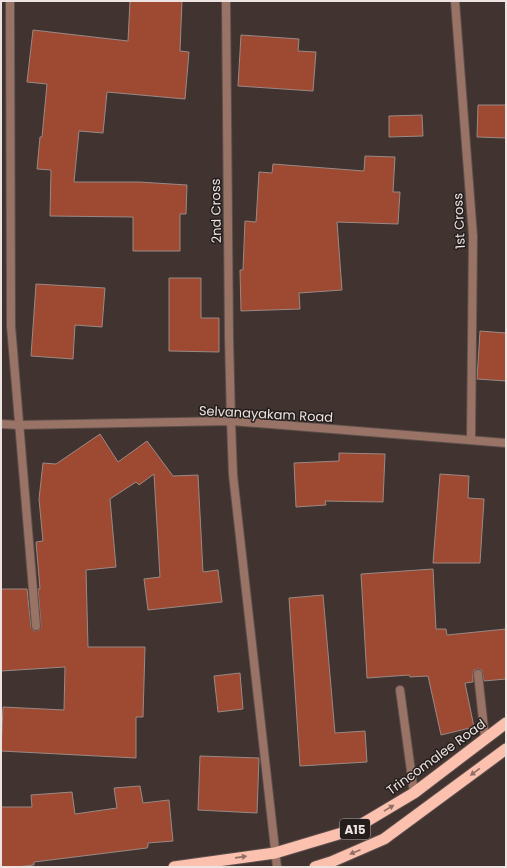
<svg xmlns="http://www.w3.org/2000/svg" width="507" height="868" viewBox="0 0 507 868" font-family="Poppins,sans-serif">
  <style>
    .building { fill: #9e4a32; stroke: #9a8985 }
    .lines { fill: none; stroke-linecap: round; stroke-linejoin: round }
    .service-casing { stroke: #5d4f4c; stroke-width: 10 }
    .minor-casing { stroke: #5d4f4c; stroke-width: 10 }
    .tertiary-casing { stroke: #5d4f4c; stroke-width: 10 }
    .trunk-casing { stroke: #5d4f4c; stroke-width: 13 }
    .service { stroke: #9a7367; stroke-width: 8 }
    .minor { stroke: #9a7367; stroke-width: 8 }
    .tertiary { stroke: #9a7367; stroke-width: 8 }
    .trunk { stroke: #fcc0af; stroke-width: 11 }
    .oneway { fill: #906e65 }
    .labels { text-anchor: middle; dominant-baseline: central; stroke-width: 3; stroke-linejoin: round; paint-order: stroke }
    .shield { fill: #231d1b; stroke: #b0a8a6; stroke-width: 1 }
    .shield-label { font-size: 12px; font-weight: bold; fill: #ede4e2 }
    .street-label { font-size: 13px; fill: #ede4e2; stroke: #231d1b }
  </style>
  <rect width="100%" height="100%" fill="#41332f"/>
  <path class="building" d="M130 1H182L180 51 189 52 185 99 107 92 103 133 79 131 74 182H139L187 185 186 214H180V251H133V217L50 216 51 170 37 169 40 137H42L47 84 27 82 33 30 128 41Z
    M241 35 299 39 298 51 316 52 313 91 238 86Z
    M478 105H506V138L477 137Z
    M422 115 423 136 389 137V116Z
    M365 156 395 157 393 192H400L398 224 337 222 342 290 299 293 300 309 241 311 240 270H243L245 221 256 222 259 172 272 173 273 164 364 171Z
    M169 278H201V318H219V352L169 351Z
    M36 284 105 288 102 327 75 325 73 359 31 356Z
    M480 331 506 333V381L477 379Z
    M100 434 118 462 147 441 173 476 198 475 203 572 218 570 222 602 148 610 144 579 160 577 154 474 139 485 136 482 110 499 116 567 86 570 88 647H145L143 717H136V758L1 751 3 707 64 710 65 667 1 671V589H27L31 627 34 631 39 630 41 626 38 589H40L36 542 43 541 39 499 43 463 56 464Z
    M339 453 385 454 383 502 325 501 326 505 296 507 294 463 339 461Z
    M440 474 469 476 468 498 484 499 480 563H433Z
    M433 569 436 629H446L447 635 506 629V679L484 681 482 670 478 669 474 670 473 674V682L465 683 474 727 441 735 428 676 410 677 409 675 367 678 361 574Z
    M323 595 335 733 365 731 367 762 300 766 289 598Z
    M240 673 243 709 218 712 214 676Z
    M200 756 259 758 257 813 198 810Z
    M140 786 143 803 169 800 173 841 148 843V846L147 848 34 862V865L16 867H1V807H32L31 795 72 792 75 814 117 808 114 788Z"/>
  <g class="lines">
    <g class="service-casing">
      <path id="service" d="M231 421 233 475 277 867
        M478 674 485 738
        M400 690 414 793"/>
    </g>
    <g class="minor-casing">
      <path id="minor" d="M10 1 11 326 36 626
        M226 1 229 337 231 421
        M455 1 473 236 471 439"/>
    </g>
    <g class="tertiary-casing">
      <path id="tertiary" d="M1 424 19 425 231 421 506 443"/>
    </g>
    <g class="trunk-casing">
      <path id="trunk" d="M174 867 275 853 352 830 414 793 506 723
        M315 867 331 862 384 839 506 749"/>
    </g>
    <use href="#service" class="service"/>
    <use href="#minor" class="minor"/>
    <use href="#tertiary" class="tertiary"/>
    <use href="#trunk" class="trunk"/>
  </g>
  <defs><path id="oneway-solid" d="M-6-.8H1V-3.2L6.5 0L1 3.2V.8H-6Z"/></defs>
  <g class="oneway">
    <use href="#oneway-solid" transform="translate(475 772) rotate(144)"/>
    <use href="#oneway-solid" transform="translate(389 808) rotate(-31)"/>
    <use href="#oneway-solid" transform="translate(355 852) rotate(157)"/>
    <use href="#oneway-solid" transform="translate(241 857) rotate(-8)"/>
  </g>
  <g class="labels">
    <rect class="shield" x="340" y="819" width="30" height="20" rx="3"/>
    <g class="shield-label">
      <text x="355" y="829">A15</text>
    </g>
    <g class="street-label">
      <text transform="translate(216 211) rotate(-91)">2nd Cross</text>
      <text transform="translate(459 221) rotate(-93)">1st Cross</text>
      <text transform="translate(266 414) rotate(3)">Selvanayakam Road</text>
      <text transform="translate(436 757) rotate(-36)">Trincomalee Road</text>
    </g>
  </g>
  <rect width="507" height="868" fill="none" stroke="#ede4e2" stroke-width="4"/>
</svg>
